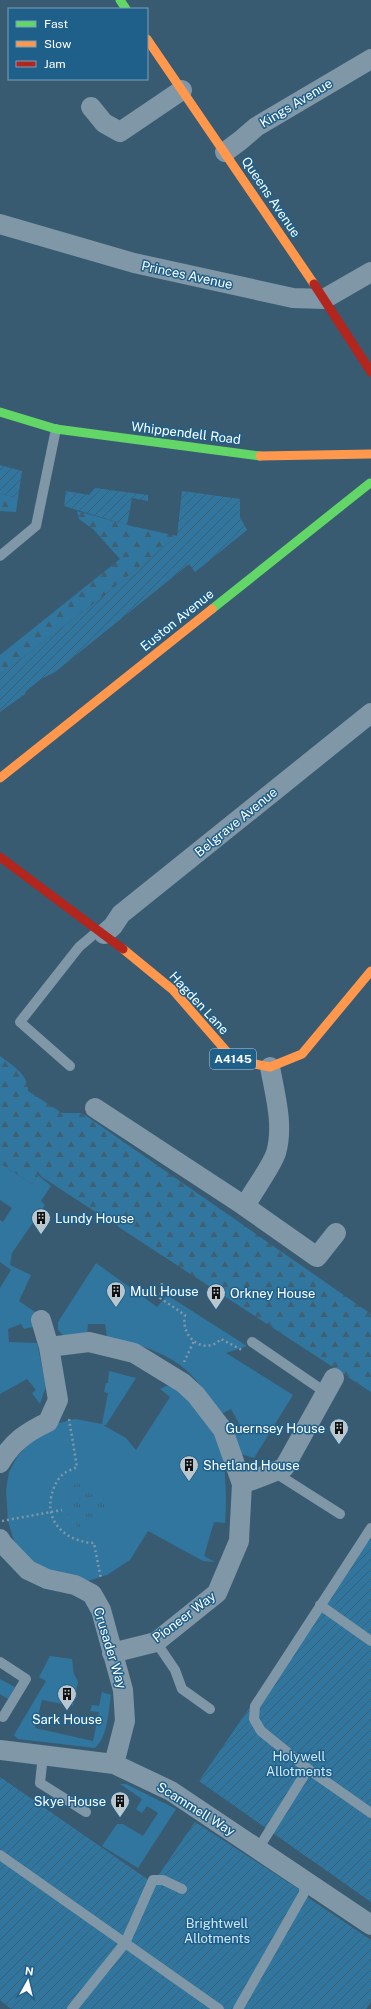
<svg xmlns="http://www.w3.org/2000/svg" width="371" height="2009" viewBox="0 0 371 2009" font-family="'Public Sans',sans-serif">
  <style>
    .grass { fill: #31769f }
    .forest { fill: url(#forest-firs) }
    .park { fill: url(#park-tufts) }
    .garden { fill: url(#garden-furrows) }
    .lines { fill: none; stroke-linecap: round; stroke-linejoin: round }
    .path { stroke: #7f97a6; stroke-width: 2.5; stroke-dasharray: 2 3; stroke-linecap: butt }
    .lane { stroke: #7f97a6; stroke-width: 10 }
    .street { stroke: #7f97a6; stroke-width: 20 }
    .fast { stroke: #63d668; stroke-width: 9 }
    .slow { stroke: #ff974d; stroke-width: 9 }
    .jam { stroke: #b3261e; stroke-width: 9 }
    .labels { text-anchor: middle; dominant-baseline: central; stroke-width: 3; stroke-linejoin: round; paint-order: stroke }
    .shield { fill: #1f608a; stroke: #bccfdc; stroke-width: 1 }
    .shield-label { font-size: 12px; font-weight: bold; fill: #fff }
    .street-label { font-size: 13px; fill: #fff; stroke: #1f608a }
    .poi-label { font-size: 13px; fill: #fff; stroke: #1f608a; text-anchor: start }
    .park-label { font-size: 13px; fill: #d0e9f8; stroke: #1f608a }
  </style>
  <defs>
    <pattern id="forest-firs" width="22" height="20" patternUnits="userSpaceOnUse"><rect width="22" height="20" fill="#31769f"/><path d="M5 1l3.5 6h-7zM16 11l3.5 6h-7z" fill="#405f71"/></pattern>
    <pattern id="park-tufts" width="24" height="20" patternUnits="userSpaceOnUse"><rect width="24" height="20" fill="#31769f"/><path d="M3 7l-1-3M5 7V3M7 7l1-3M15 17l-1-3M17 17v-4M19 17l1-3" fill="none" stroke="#405f71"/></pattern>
    <pattern id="garden-furrows" width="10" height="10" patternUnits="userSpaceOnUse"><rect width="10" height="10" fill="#31769f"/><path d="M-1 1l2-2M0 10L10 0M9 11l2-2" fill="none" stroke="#405f71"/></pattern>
  </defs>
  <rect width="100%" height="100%" fill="#385b72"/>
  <path class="grass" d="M0 1163 32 1184 38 1175 51 1186 41 1201 45 1205 12 1253 10 1265 31 1275 19 1301 35 1312 33 1327 24 1329 21 1324 8 1329 9 1342 37 1343 46 1386 40 1404 32 1393 36 1390 27 1379 0 1394V1288L11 1270 0 1262V1220L3 1222 12 1208 0 1200Z
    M96 1263 157 1307 167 1295 247 1346 226 1353 293 1395 254 1458 241 1454 233 1433 242 1429 231 1409 219 1415C211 1404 204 1390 195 1379 173 1353 138 1344 107 1337L105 1324H88L87 1335 64 1336 58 1330V1322Z
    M109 1371 136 1378 106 1425H103L126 1438 136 1450 170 1397 160 1389 166 1386H175C186 1398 199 1409 209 1422 227 1444 227 1495 225 1523L214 1522 204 1556 215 1562 203 1561 148 1531 130 1560 107 1575 81 1583 56 1578 22 1555 13 1538 8 1521 6 1490 9 1472 17 1457 31 1441 51 1425 75 1419 102 1424 108 1393 104 1392 106 1383H108Z
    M50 1656 72 1659 74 1674 78 1682 73 1706 42 1700 35 1728 93 1741 99 1712 90 1711 92 1705 99 1706 102 1692 111 1695C108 1713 108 1736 95 1748L18 1739 14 1735 46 1681 39 1677Z
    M0 1679 15 1687 8 1699 0 1694Z
    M120 1784H126L176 1809 138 1868 102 1846 117 1824H123L143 1836 158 1813 147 1806 142 1813 136 1809 142 1799Z"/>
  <path class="forest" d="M0 494 18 498 16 512 0 511Z
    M77 511 127 525 177 536 97 601 0 675V655L120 559 93 529 79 519Z
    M0 1056C13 1066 28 1074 28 1091L62 1113H82L371 1314V1392L39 1175 32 1184 0 1163Z"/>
  <path class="park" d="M94 1481 96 1493H100L107 1499 106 1507 99 1512 101 1523 77 1528 75 1517 67 1515 63 1506 68 1499 72 1497 70 1486Z"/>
  <path class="garden" d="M0 465 22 471 18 498 0 494Z
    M95 488 148 495V501L132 498 127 525 64 506 66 491 89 495Z
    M182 491 240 499V517L247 530 195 572 189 564 55 672 41 679 26 691 25 694 0 712V675L97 601 177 536Z
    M371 1532V1902L199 1781Z
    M0 1777 153 1883 195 1822 300 1890 310 1899 371 1940V2002L366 2009H11L0 2000Z"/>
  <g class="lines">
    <path class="path" d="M162 1283 160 1298 185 1315C180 1338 205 1356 221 1339L242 1350
      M184 1362 194 1341
      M69 1419 77 1467C73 1469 67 1471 63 1474 56 1481 53 1488 51 1498 46 1525 69 1542 94 1543L101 1579
      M2 1521 62 1510"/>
    <path class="lane" d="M0 556 36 526 56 429
      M70 1066 20 1022 79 947 99 930
      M252 1342 325 1392
      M274 1472 340 1514
      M320 1605 371 1641
      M156 1642 175 1670 182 1689 210 1709
      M0 1662 26 1679 3 1717
      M43 1755 40 1783 86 1812
      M308 1769 371 1813
      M258 1849 308 1769 261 1731 254 1719 255 1706 371 1528
      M0 1855 219 2009
      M72 2009 125 1943 153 1880H163L182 1889
      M238 2009 304 1893 305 1880"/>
    <path class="street" d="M91 107 104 123 120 132 182 90
      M225 152 241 140 256 127 371 59
      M0 224 134 263 293 298 324 299 371 272
      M104 934 113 926 121 914 371 713
      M95 1108 243 1205 317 1257 336 1233
      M243 1205 248 1201C256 1187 271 1167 276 1153 284 1125 275 1095 270 1067
      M49 1347 89 1342 134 1353 183 1383 196 1395 223 1430 242 1484 239 1541 217 1593 156 1642 112 1653
      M0 1463C12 1442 27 1432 48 1422L58 1400 49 1347 41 1320
      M242 1484 284 1468 334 1378
      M0 1539 2 1543 28 1570 47 1579 75 1585 92 1594 101 1610 123 1690 125 1721 114 1764
      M0 1750 114 1764 171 1791 371 1925"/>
    <path class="fast" d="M120 0 126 9
      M0 412 56 429 260 456
      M212 609 370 483"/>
    <path class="slow" d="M147 39 314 284
      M260 456 371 454
      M0 778 212 609
      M123 949 173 990 234 1060 270 1067 302 1054 371 971"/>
    <path class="jam" d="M314 284 371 372
      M0 857 123 949"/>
  </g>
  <defs>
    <g id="building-pin" transform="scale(1)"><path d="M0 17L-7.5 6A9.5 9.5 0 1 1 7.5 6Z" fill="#b9c6ce" stroke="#1f608a"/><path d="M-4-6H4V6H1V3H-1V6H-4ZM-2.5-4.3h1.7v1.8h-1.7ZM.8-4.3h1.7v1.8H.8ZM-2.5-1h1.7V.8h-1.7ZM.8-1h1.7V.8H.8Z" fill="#111"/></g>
  </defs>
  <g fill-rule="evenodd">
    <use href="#building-pin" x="41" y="1218"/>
    <use href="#building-pin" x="116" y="1291"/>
    <use href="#building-pin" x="216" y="1293"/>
    <use href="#building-pin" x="339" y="1428"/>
    <use href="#building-pin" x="189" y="1465"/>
    <use href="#building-pin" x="67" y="1694"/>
    <use href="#building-pin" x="120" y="1801"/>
  </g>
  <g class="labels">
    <rect class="shield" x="210" y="1049" width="46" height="20" rx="3"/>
    <g class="shield-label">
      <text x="233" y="1059">A4145</text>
    </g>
    <g class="street-label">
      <text transform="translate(296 103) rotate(-31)">Kings Avenue</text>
      <text transform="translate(271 197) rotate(56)">Queens Avenue</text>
      <text transform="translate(187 275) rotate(12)">Princes Avenue</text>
      <text transform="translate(186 433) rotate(7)">Whippendell Road</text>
      <text transform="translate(177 620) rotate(-39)">Euston Avenue</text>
      <text transform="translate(236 822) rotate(-39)">Belgrave Avenue</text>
      <text transform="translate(199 1003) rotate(47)">Hagden Lane</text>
      <text transform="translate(184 1617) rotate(-37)">Pioneer Way</text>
      <text transform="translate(110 1648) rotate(73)">Crusader Way</text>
      <text transform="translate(196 1809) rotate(32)">Scammell Way</text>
    </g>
    <g class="poi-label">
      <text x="55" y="1218">Lundy House</text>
      <text x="130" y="1291">Mull House</text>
      <text x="230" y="1293">Orkney House</text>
      <text x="325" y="1428" text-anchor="end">Guernsey House</text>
      <text x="203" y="1465">Shetland House</text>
      <text x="67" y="1719" text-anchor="middle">Sark House</text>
      <text x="106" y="1801" text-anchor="end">Skye House</text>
    </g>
    <g class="park-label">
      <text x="299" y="1756">Holywell<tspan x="299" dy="15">Allotments</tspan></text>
      <text x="217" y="1923">Brightwell<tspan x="217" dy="15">Allotments</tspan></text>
    </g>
  </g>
  <rect x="8" y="8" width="140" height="72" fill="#1f608a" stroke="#79a0b9"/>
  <rect x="16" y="21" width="20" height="6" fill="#63d668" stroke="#79a0b9"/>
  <text x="44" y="28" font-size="12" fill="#ffffff">Fast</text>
  <rect x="16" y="41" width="20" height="6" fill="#ff974d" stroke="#79a0b9"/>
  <text x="44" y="48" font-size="12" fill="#ffffff">Slow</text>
  <rect x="16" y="61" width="20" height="6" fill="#b3261e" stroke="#79a0b9"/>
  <text x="44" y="68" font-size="12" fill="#ffffff">Jam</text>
  <g transform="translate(28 1981) rotate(8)" stroke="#1f608a" stroke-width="3" paint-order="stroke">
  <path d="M0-3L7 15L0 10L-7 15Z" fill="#ffffff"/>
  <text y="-6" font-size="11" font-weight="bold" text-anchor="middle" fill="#ffffff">N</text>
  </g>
</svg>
